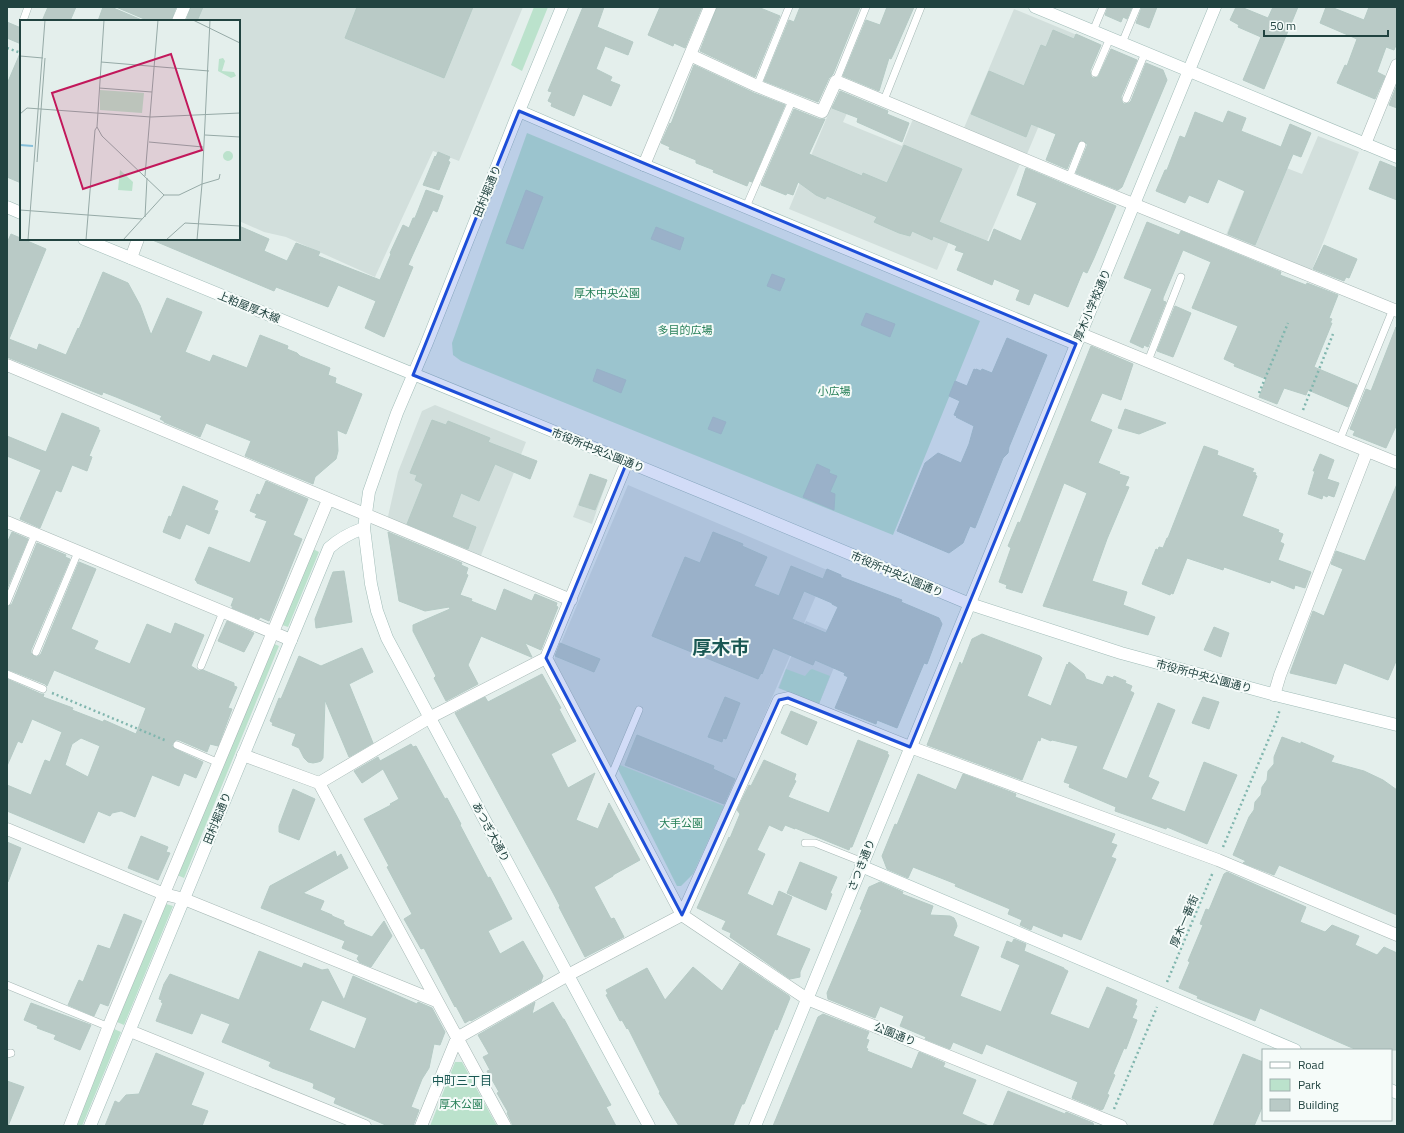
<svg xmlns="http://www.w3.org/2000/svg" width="1404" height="1133" viewBox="0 0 1404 1133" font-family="'Titillium Web','Noto Sans JP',sans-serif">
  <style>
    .built { fill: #d2dfdc }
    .green { fill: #bbe2cc }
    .building { fill: #b9cac6; stroke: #b5cac5; fill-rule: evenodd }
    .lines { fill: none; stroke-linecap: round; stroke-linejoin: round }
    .lane-casing { stroke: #a6b8b5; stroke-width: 8 }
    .street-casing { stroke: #a6b8b5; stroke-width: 13 }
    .secondary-casing { stroke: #a1bcb8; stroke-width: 13 }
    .path { stroke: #81b6ae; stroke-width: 2.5; stroke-dasharray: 2 3; stroke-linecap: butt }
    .lane { stroke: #fff; stroke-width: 7 }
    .street { stroke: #fff; stroke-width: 12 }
    .secondary { stroke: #fff; stroke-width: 12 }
    .marked { fill: #1d4ed8; fill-opacity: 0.2; stroke: #1d4ed8; stroke-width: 3; stroke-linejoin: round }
    .labels { text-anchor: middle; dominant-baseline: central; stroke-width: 4; stroke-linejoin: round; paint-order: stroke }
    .street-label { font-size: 11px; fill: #214340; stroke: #f5fbf9 }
    .park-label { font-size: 11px; fill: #267f57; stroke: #f5fbf9 }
    .neighbourhood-label { font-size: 12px; fill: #1a5853; stroke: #f5fbf9 }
    .town-label { font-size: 19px; font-weight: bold; fill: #1a5853; stroke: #f5fbf9 }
    .inset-river { fill: none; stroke: #86bfd9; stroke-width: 2 }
    .inset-road { fill: none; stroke: #96aaa7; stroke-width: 1 }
    .view { fill: #c2185b; fill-opacity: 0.15; stroke: #c2185b; stroke-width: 2 }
    .inset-edge { fill: none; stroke: #214340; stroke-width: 2 }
  </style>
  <rect width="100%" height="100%" fill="#e4efec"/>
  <path class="built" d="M192 7H523L459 161 433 151 375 277 286 237 264 232 239 221V21H186Z
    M1014 9 1077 35 1027 154 964 128Z
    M832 105 848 111 843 122 902 146 913 119 1020 164 987 241 955 228 937 270 789 209Z
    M1318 136 1359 152 1312 270 1226 235 1258 157 1302 174Z
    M435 405 526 442 480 558 387 521 398 472 422 411Z
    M588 478 606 484 592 524 573 517Z
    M628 485 827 570 725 807 620 766 615 778 553 662Z
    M806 621 846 638 819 704 778 688Z"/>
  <path class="green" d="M534 7H548L522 71 511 65Z
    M527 133 980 321 893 535 461 361 453 355 452 343Z
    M313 549 319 552 288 627 282 625Z
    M272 643 279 646 184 878 177 875Z
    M786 669 805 676 810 670 812 669 830 676 819 704 779 688Z
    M620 765 724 806 693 874 681 886H677L618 769Z
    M166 904 173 906 124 1025 117 1022Z
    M114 1029 121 1032 82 1126H75Z
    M455 1062H462L497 1126H430Z"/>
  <path class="building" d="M48 7H76L70 21H42Z
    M103 7H111L144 21H98Z
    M116 7H176L171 21H149Z
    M191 7H203L197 21H186Z
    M357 7H473L444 78 345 38Z
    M583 7H604L597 27 633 42 628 55 605 46 596 69 612 77 610 81 620 85 611 106 583 94 574 116 551 106 552 103 548 101 552 92 548 91Z
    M660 7H702L685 48 674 43 673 46 648 35Z
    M717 7H758L780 16 755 77 700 51Z
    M800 7H860L833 74 829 78 818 102 764 81 789 20 794 22Z
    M887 7H914L893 55 891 59 889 58 879 91 843 76 866 20 880 25Z
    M1108 7H1132L1127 19 1123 17 1121 22 1105 15Z
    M1142 7H1157L1149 28 1136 23Z
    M1236 7H1241L1268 18 1273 7H1298L1264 89 1243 80 1261 37 1238 27 1239 25 1230 20Z
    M1326 7H1331L1364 20 1369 7H1397V43L1394 50 1386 47 1377 72 1385 76 1375 99 1337 83 1345 65 1347 66 1357 39 1320 23Z
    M7 22 21 28V44L7 38Z
    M1053 30 1074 39 1076 34 1101 45 1090 71 1091 76 1093 78 1098 77 1099 75 1111 49 1137 60 1121 97 1122 102 1124 104 1129 103 1131 101 1146 63 1163 70 1167 80 1122 187 1118 190 1076 173 1087 146V144L1084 141 1081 140 1078 143 1067 169 1046 160 1056 134 1031 124 1026 137 971 114 989 71 1024 86 1041 45 1046 47Z
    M21 51V183L7 177V84Z
    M694 65 754 93 785 105 752 182 749 181 747 186 713 172 714 170 696 163V160L669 149 670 147 661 143 670 123 671 124Z
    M1397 85V108L1389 105Z
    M840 91 888 111 887 114 909 123 902 142 857 122 858 118 832 108Z
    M794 109 819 119H825L809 154 862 176 863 173 887 183 904 145 962 169 939 222 989 242 994 229 1021 241 1037 203 1017 195 1026 168 1116 206 1094 258 1087 273 1083 271 1068 307 1034 293 1029 305 1016 300 1020 290 994 279 992 285 957 270 964 253 955 250 957 246 933 236 932 240 912 231 910 236 899 233 874 222 877 217 827 196 825 199 816 195 798 182 793 195 787 193 786 195 761 185Z
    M1228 111 1246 118 1241 131 1281 147 1290 124 1311 133 1301 157 1293 154 1255 245 1228 234 1245 191 1218 179 1208 203 1189 195 1185 203 1156 191 1165 170H1167L1180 136 1185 138 1195 112 1223 123Z
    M438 152 450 157 448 161 450 162 439 190 423 185 435 156 436 157Z
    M1380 161 1397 168V200L1369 189Z
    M426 190 443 196 437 212 433 210 408 265 413 267 384 337 365 328 376 301 338 285 328 307 276 287 274 291 150 239H239V226L269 239 264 251 287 261 296 243 320 252 318 256 380 280 391 254 390 253 403 225 409 228 413 218H415Z
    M526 190 543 197 523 249 506 243Z
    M1147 222 1179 235 1181 231 1281 272 1280 275 1306 285 1307 283 1338 295 1329 318 1332 319 1330 323H1332L1314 367 1357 385 1348 407 1308 390 1306 395 1284 388 1277 404 1259 397 1266 379 1234 366 1235 364 1224 359 1238 326 1192 308 1211 262 1183 250 1163 298V301L1166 302 1148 347 1144 345 1143 348 1130 342 1152 289 1124 278Z
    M656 227 684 238 680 250 651 239Z
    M11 234 46 249 9 339 37 350 39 344 66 355 78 328 79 329 103 272 128 283 140 305 151 335 167 298 202 312 185 352 210 362 213 355 247 368 260 335 288 346 287 349 297 353 300 356 330 368 328 375 336 378 335 383 362 394 346 434 337 430 338 451 336 459 315 477 313 484 245 456 251 441 206 423 200 437 164 422V421L160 419 162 416 116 397 103 392 102 395 7 357V243Z
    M1324 245 1357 259 1349 278 1346 277 1344 281 1313 269Z
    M772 274 785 279 780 291 767 286Z
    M1175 306 1191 313 1173 357 1157 351Z
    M866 313 895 324 890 337 861 325Z
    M1396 327 1397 424 1386 448 1353 435 1355 431 1350 429 1366 389 1371 391Z
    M1007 338 1047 355 1009 447 1008 453 1003 458 975 528 970 526 963 543 949 553 897 531 925 463 938 453 961 463 969 444 974 426 956 417 957 416 954 415 960 401 949 396 955 381 967 386 974 369 976 370V369L981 371 982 369 992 373Z
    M1091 346 1133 364 1121 400 1102 393 1090 421 1112 430 1098 463 1120 472 1119 474 1129 477 1125 486 1129 487 1107 539 1092 581 1127 592 1123 605 1155 617 1148 635 1043 606 1087 493 1064 483 1022 593 1006 588 1007 585 999 582 1011 548 1008 546 1018 522 1020 523Z
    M597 369 626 380 621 393 593 381Z
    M1125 409 1166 423 1139 434 1118 428Z
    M62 413 99 428 98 430H100L89 456 92 457 87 471 72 465 61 492 56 490 40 528 20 519 41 470 7 456V436L46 452Z
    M713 417 726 422 721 434 708 429Z
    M432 420 446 425 448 421 490 438 488 442 537 461 530 479 495 464 479 501 461 493 452 517 476 527 468 549 407 524 423 484 415 480 417 475 410 473Z
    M1204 446 1218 451 1217 455 1254 469 1252 472 1256 473 1255 475 1257 476 1242 516 1279 530 1278 532 1283 534 1280 542 1284 544 1278 560 1311 572 1305 588 1295 585 1294 589 1271 580 1270 583 1224 567 1223 570 1187 558 1173 594 1171 593 1170 595 1142 584 1156 549 1158 550 1159 547 1163 548 1167 538H1168Z
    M1320 454 1334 460 1327 479 1339 483 1334 497 1328 495 1327 497 1323 495 1322 499 1308 494 1315 471H1313Z
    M817 464 830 470 829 473 837 476 830 492 835 494 834 510 803 497Z
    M590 474 607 480 595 510 579 505Z
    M266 481 308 499 293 535 302 539 269 621 260 617 259 619 232 608 233 606H231L234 598 197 583V582L195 580 209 547 250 563 267 521 255 517 257 514 250 511 257 494 260 495Z
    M1397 484V659L1388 680 1344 663 1336 684 1290 673 1313 611 1324 616 1343 569 1331 564 1336 551 1365 561Z
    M183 486 218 501 214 510 218 511 209 534 186 524 180 539 163 532 169 516 171 517Z
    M12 532 28 539 7 589V543Z
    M388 532 462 563 461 565 468 568 466 574 468 575 460 595 472 599 471 601 496 611 504 589 532 601 535 594 557 603 556 606 558 607 541 650 525 643 532 657H531L481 636 468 665 478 684 446 701 434 678 436 676 413 631V625L450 609 449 607 425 611 399 601Z
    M713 532 743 544 742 546 767 557 754 586 779 596 791 566 823 579 827 569 841 575V577L902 600 901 602 939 618 942 624 927 664 924 663 897 728 877 720 876 724 835 708 848 677 844 675 845 673 815 660 813 665 773 648 762 674 761 673 758 679 652 636 685 557 700 563ZM804 591 832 603V604L838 607 826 633 792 619Z
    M37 543 66 555 65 557 70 559 31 650V653L34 656 37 657 41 654 79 562 96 569 71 629 98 641 94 649 130 664 147 624 171 634 175 623 204 635 191 666 199 671 203 670 234 683V686L237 687 228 708 232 709 229 717 218 746 210 744 207 752 179 740H176L173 743 172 746 175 749 203 762 196 778 184 773 179 786 152 775 135 817 121 811 112 813 110 816 98 811 84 843 7 811V785L31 795 45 760 50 762 62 732 32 719 22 743 18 741 17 743 7 766V679L41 694H44L43 697 73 708 72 710 103 722 104 720 136 734 146 708 54 670 47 686 45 684 7 669V607L12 604ZM81 738 100 746 88 777 65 765 72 744Z
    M344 571 352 622 316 628 315 619 333 572Z
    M227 621 254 633 244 652 218 641Z
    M1214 627 1229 633 1221 657 1204 650Z
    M982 634 1040 656 1042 658 1027 696 1051 706 1067 664 1068 665 1069 662 1084 674 1086 679 1103 685 1107 676 1113 678 1114 676 1126 681 1125 683 1132 686 1130 691 1134 693 1102 769 1127 779 1158 703 1175 710 1148 777 1159 782 1151 799 1185 812 1204 762 1237 775 1207 844 1167 827 1166 829 1115 811 1116 807 1069 787 1070 784 1064 782 1078 746 1052 740 1051 741 1041 737 1040 741 1038 740 1022 780 927 745 960 662 962 665 972 639Z
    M560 643 600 659 594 672 555 656Z
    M362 648 373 672 349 684 373 743 349 757 325 700 323 758 321 761 318 762 313 763 308 762 304 758 299 748 292 745 296 734 272 725 273 723 270 721 279 698 281 699 299 656 321 666Z
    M542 674 561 708 559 709 576 741 551 754 568 788 595 773 576 820 598 829 609 803 640 860 613 875V876L594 887 611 919 614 918 624 937 585 957 559 907 560 906 551 889 455 713 485 697 488 702Z
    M725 697 740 703 726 739 723 738 722 742 708 737Z
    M1203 697 1219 702 1209 729 1192 723Z
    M791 711 817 722 807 745 781 733Z
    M637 735 714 766 713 769 735 779 724 804 625 765Z
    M1282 737 1301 744V742L1334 756 1331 762 1364 771 1383 780 1397 790V915L1279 865 1274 875 1243 863 1246 861 1233 855 1249 817 1254 810 1255 802 1261 795 1262 787 1267 780 1268 771 1274 764V757Z
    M858 740 888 752 887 754 889 755 852 847H850L849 850 795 828V829L785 825 782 831 769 825 757 850 765 854 747 894 773 906 779 891 792 897 776 935 810 949 800 972V977L790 979 730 937 731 933 722 929 726 921 697 908 729 837 730 838 740 814 737 810 749 785 751 786 764 760 796 774 794 780 796 781 788 797 829 813Z
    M411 744 413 747 416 746 445 799 447 798 461 824 460 825 488 878 490 877 512 919 488 931 500 954 523 941 543 976 541 982 471 1021 470 1020 465 1023 456 1006 455 1007 424 948 421 949 404 919 412 914 387 867 389 866 364 819 391 805 390 804 399 799 383 769 362 783 354 771 378 757 380 761Z
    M918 774 956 790 963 774 1016 794 1015 797 1115 834 1111 843 1117 845 1111 857 1116 859 1081 940 1063 933 1062 937 1033 925 1031 930 1020 925 1022 920 1008 914 1010 909 955 886 956 884 913 867 908 878 887 869 882 856 895 824 897 825Z
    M293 789 315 799 299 840 279 832V826Z
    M141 836 168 847 166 852 170 853 158 880 128 868Z
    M7 842 21 848 8 882H7Z
    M335 851 337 857 341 854 348 868 303 893 324 901 320 910 332 915V916L344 921 343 924 345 925V926L372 937 384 921 392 936 371 967 359 962V961L357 959 359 955 342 948 345 941 261 908 270 886Z
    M800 862 837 877 830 893 832 894 826 910 787 893Z
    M1227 872 1306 907 1300 922 1325 932 1332 925 1359 936 1355 945 1377 955 1384 947 1397 953V1050H1357L1260 1008 1255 1021 1197 998 1198 996 1179 988 1190 962 1188 961 1203 925 1200 924 1206 909 1209 910 1224 874Z
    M880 882 903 892 902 894 933 906 930 915 950 916 954 918 956 922 957 926 953 936 979 947 960 996 1001 1012 1020 965 1001 957 1007 941 1012 943 1014 939 1026 944 1024 951 1064 968V969L1068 971 1050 1014 1089 1029 1107 987 1137 1000 1135 1005 1137 1006 1132 1018 1137 1020 1126 1049 1124 1048 1113 1074 1115 1075 1107 1094 1109 1095 1103 1109 1101 1110 1072 1098 1078 1082 986 1044 982 1054 953 1042 950 1049 925 1039 926 1037 900 1026 904 1016 880 1006 875 1018 828 999 827 993 862 910 860 909 869 887Z
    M124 914 142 921 108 1006 100 1003 94 1016 68 1005 79 980 83 982 98 945 110 949Z
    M259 951 302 968 304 963 322 970 328 969 344 1000 353 976 417 1004 418 1002 432 1008 445 1032 440 1045 434 1044 429 1068 422 1079 411 1107 419 1110 413 1126H388L334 1103 336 1098 313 1088 314 1085 313 1083 272 1068 269 1066 271 1062 222 1042 230 1024 201 1013 192 1034 156 1021 163 1003 161 1002 162 1000 159 999 164 984 170 974 239 1000ZM322 1000 367 1018 355 1049 309 1030Z
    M740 963 789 996 790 998 777 1030 775 1029 744 1104H742L733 1126H679L659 1093 660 1092 628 1028 627 1029 622 1020 620 1021 606 995 608 994 606 990 647 968 665 1000 693 967 722 991Z
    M535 1002 532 1014 553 1002 563 1019H564L611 1105 606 1107 616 1126H513L507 1113 508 1112 497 1093 499 1092 487 1071 490 1070 483 1057 489 1054 478 1035Z
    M31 1003 91 1025 80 1050 54 1039 56 1035 37 1028 38 1026 24 1020Z
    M823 1014 869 1032 866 1039 869 1040 866 1048 868 1049 867 1051 912 1069 919 1052 945 1063 943 1067 976 1080 962 1114 989 1126H773L818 1017Z
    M156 1053 204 1073 191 1105 208 1111 202 1126H105L115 1101 119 1103 126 1095 139 1094Z
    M1243 1054 1263 1062V1105L1254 1126H1213Z
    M7 1081 24 1087 8 1126H7Z
    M1008 1091 1065 1114 1066 1112 1093 1123 1094 1126H993Z"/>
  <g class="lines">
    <g class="lane-casing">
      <path id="lane" d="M23 21 28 7
        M1093 31 1103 7
        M1122 43 1137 7
        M1095 73 1110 38
        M836 81 866 7
        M757 86 789 7
        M1126 99 1145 53
        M884 100 921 7
        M1069 178 1082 145
        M746 207 792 101
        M1148 361 1181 277
        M1340 439 1393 309
        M7 602 35 534
        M36 652 78 552
        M201 666 223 612
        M7 674 43 689
        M177 745 219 763
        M610 779 639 710
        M805 843H815L863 862
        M7 985 109 1027
        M7 1054 11 1053"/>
    </g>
    <g class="street-casing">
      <path id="street" d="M178 21 184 7
        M690 55 757 86 822 112 836 81 1069 178 1397 311
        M1365 144 1397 65
        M644 165 710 7
        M131 258 138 239
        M1081 334 1397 463
        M7 365 571 600
        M7 522 291 640
        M546 658 682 915 807 999 1121 1126
        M1274 695 1280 675 1367 451
        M243 755 319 783 429 718 546 658 627 462
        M319 783 505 1126
        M7 829 164 894 184 899 436 1001
        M130 1031 365 1126
        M70 1126 110 1023 328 500
        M421 1126 457 1038 568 975 682 915 779 700 788 698 910 747 1218 860 1397 935"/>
    </g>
    <g class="secondary-casing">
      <path id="secondary" d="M562 7 519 111 426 345 397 413 369 492 364 528 371 584 377 611 387 638 649 1126
        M1035 7 1397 157
        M519 111 644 165 1076 344
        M7 207 21 213
        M84 239 728 503 970 604 1121 653 1283 697 1397 725
        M861 866 1295 1050
        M1391 1090 1397 1093
        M90 1126 329 548C340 538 350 533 364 528
        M755 1126 1215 7"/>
    </g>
    <path class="path" d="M7 48 21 53
      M1259 393 1288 323
      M1303 410 1333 334
      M52 693 167 741
      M1223 847 1276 722 1280 709
      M1167 982 1213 872
      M1114 1109 1157 1007"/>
    <use href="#lane" class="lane"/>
    <use href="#street" class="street"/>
    <use href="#secondary" class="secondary"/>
  </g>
  <path class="marked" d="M519 111 1076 344 910 747 788 698 779 700 682 915 546 658 627 462 413 375Z"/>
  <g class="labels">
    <g class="street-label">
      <text transform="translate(487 191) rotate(-68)">田村堀通り</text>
      <text transform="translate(1092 305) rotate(-67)">厚木小学校通り</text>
      <text transform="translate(249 307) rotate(22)">上粕屋厚木線</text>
      <text transform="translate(598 450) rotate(22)">市役所中央公園通り</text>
      <text transform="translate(897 574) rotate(23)">市役所中央公園通り</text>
      <text transform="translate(1204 676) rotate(15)">市役所中央公園通り</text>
      <text transform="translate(217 818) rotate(-68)">田村堀通り</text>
      <text transform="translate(491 832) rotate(62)">あつぎ大通り</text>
      <text transform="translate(861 865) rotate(-68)">さつき通り</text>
      <text transform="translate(1184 921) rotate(-67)">厚木一番街</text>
      <text transform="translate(895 1034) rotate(22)">公園通り</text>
    </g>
    <g class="park-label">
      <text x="607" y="293">厚木中央公園</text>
      <text x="685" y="330">多目的広場</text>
      <text x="834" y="391">小広場</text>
      <text x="681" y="823">大手公園</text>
      <text x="461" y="1104">厚木公園</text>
    </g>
    <g class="neighbourhood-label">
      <text x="462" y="1080">中町三丁目</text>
    </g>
    <g class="town-label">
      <text x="721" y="646">厚木市</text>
    </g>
  </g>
  <g transform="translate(20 20)">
    <rect width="220" height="220" fill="#e4efec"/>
    <path d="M203 38 205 41 202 51 214 52 216 56 211 58 198 51 199 39ZM80 70 124 73 122 93 80 90ZM203 136a5 5 0 1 1 10 0a5 5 0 1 1-10 0ZM100 150 113 162 112 171 98 170Z" fill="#bbe2cc"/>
    <path class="inset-river" d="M0 125 13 126"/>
    <path class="inset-road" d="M84 0 77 107 82 116 144 175 103 220M173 0 220 23M0 36 23 38M81 42 189 51M79 68 132 72M0 94 7 88 131 97 220 93M185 115 220 117M129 122 183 127M17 142 25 38M125 156 138 0M144 175H159L182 164 190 0M0 190 122 199M125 197 127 158M8 220 25 0M66 220 75 110 77 107M146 220 165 203 220 206M177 220 182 164 199 159 200 154"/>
    <path class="view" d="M151 34 182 130 63 169 32 73Z"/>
    <rect width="220" height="220" class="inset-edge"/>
  </g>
  <rect width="1404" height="1133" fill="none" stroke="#214340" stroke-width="16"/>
  <rect x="1262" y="1049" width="130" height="72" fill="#f5fbf9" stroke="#a0b1af"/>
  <rect x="1270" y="1062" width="20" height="6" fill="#ffffff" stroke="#a0b1af"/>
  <text x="1298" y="1069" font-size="12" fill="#214340">Road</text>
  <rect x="1270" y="1079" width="20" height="12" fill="#bbe2cc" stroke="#a0b1af"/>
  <text x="1298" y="1089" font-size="12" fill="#214340">Park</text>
  <rect x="1270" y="1099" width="20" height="12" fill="#b9cac6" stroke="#a0b1af"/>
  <text x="1298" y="1109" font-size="12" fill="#214340">Building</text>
  <path d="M1264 30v6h124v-6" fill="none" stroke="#214340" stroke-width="2"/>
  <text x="1270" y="30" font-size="12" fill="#214340" stroke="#f5fbf9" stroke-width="3" paint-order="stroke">50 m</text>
</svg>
